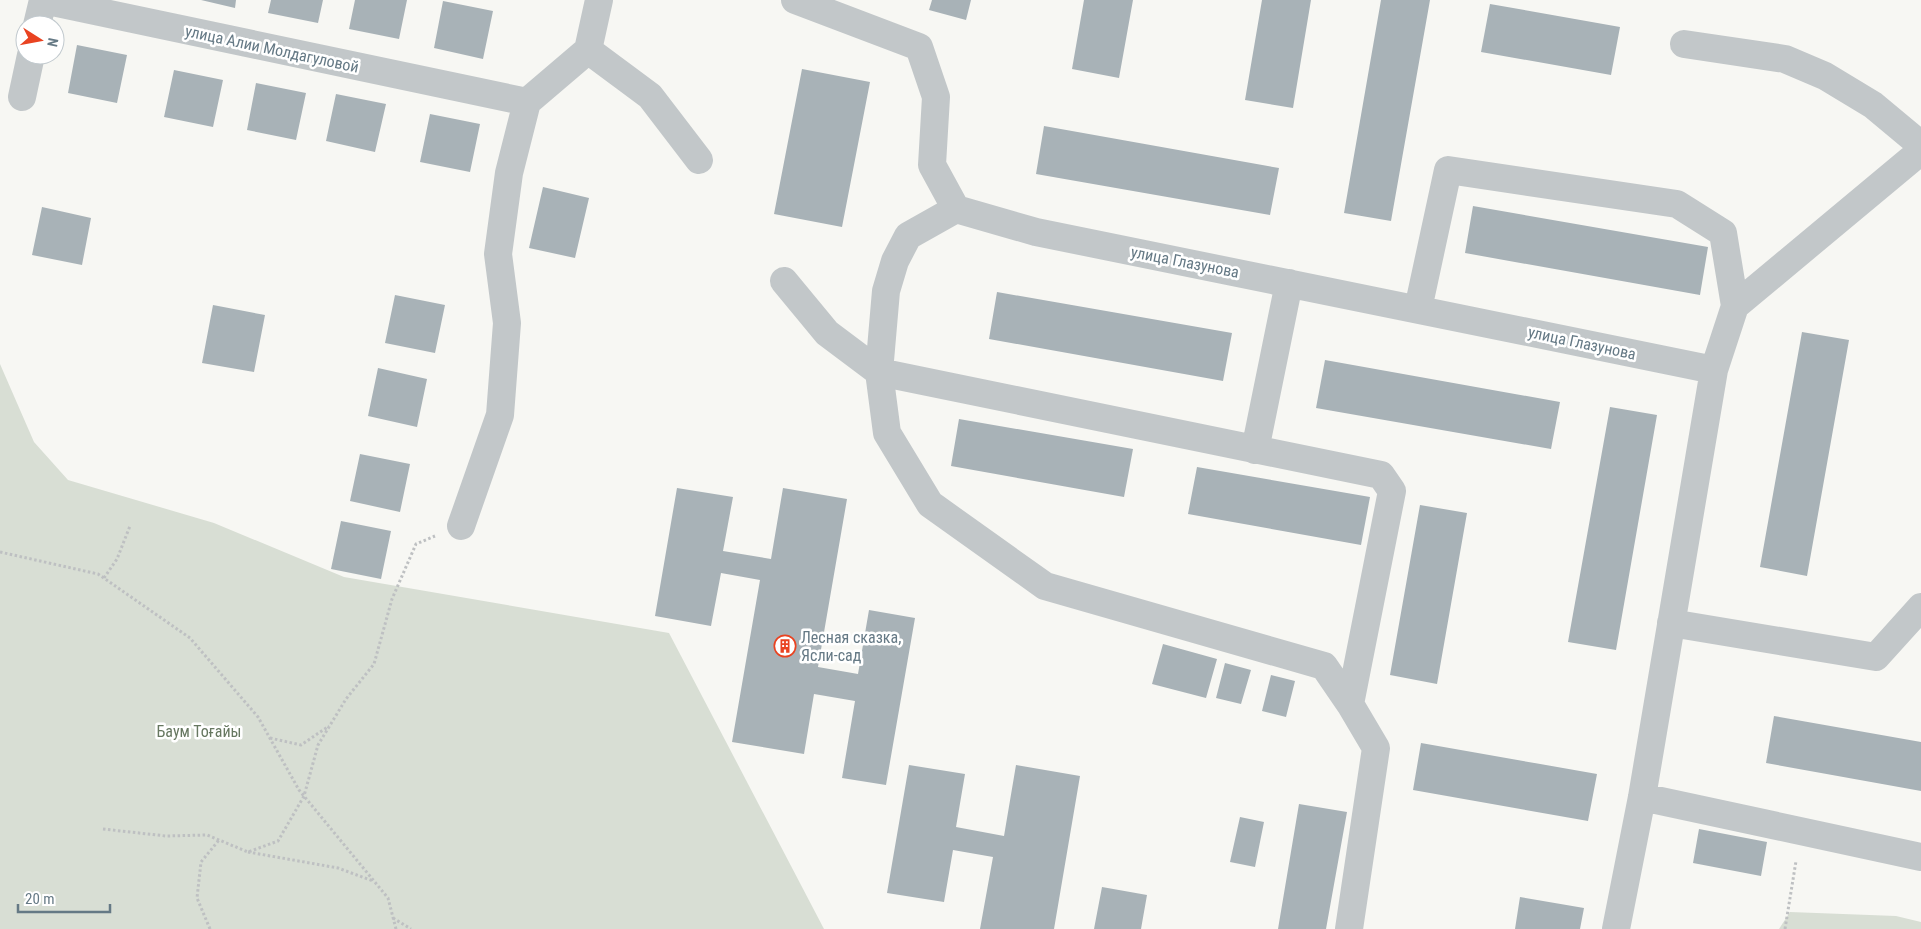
<svg xmlns="http://www.w3.org/2000/svg" width="1921" height="929" viewBox="0 0 1921 929" font-family="'Roboto Condensed',sans-serif">
  <style>
    .green { fill: #d8ded4 }
    .building { fill: #a8b2b7 }
    .lines { fill: none; stroke-linecap: round; stroke-linejoin: round }
    .path { stroke: #bec0c2; stroke-width: 3; stroke-dasharray: 2.5 2.5; stroke-linecap: butt }
    .minor { stroke: #c2c7c9; stroke-width: 28 }
    .labels { text-anchor: middle; dominant-baseline: central; stroke-width: 5; stroke-linejoin: round; paint-order: stroke }
    .street-label { font-size: 16px; fill: #657985; stroke: #fff }
    .poi-label { font-size: 16px; fill: #657985; stroke: #fff; text-anchor: start }
    .park-label { font-size: 16px; fill: #667760; stroke: #fff }
  </style>
  <rect width="100%" height="100%" fill="#f7f7f3"/>
  <path class="green" d="M0 364 34 442 68 480 214 523 344 577 669 633 824 929H0Z
    M1790 912 1896 916 1921 922V929H1779Z"/>
  <path class="building" d="M201 0H236L235 8Z
    M271 0H323L318 23 268 13Z
    M355 0H407L399 39 349 29Z
    M932 0H971L966 20 929 10Z
    M1084 0H1133L1119 78 1072 69Z
    M1262 0H1311L1293 108 1245 100Z
    M1381 0H1430L1391 221 1344 213Z
    M443 1 493 11 483 59 434 48Z
    M1490 4 1620 27 1611 75 1481 52Z
    M77 45 127 55 117 103 68 93Z
    M802 69 870 82 842 227 774 214Z
    M174 70 223 80 213 127 164 117Z
    M256 83 306 93 296 140 247 130Z
    M336 94 386 104 375 152 326 141Z
    M430 114 480 124 470 172 420 162Z
    M1044 126 1279 168 1270 215 1036 174Z
    M543 187 589 198 575 258 529 248Z
    M1473 206 1708 247 1700 295 1465 253Z
    M42 207 91 218 82 265 32 255Z
    M997 292 1232 333 1223 381 989 339Z
    M395 295 445 305 435 353 385 343Z
    M213 305 265 315 254 372 202 363Z
    M1802 332 1849 340 1807 576 1760 567Z
    M1325 360 1560 402 1551 449 1316 408Z
    M378 368 427 379 417 427 368 416Z
    M1610 407 1657 415 1616 650 1568 642Z
    M959 419 1133 449 1124 497 951 466Z
    M360 454 410 464 400 512 350 501Z
    M1197 467 1370 497 1361 545 1188 514Z
    M677 488 733 497 723 551 771 559 783 488 847 499 818 667 858 674 869 610 915 618 886 785 842 778 855 701 814 694 804 754 732 742 760 580 721 573 711 626 655 616Z
    M1420 505 1467 513 1437 684 1390 675Z
    M341 521 391 531 381 579 331 569Z
    M1163 644 1217 659 1206 698 1152 684Z
    M1225 663 1251 670 1241 704 1216 698Z
    M1271 675 1295 681 1286 717 1262 711Z
    M1774 716 1921 742V791L1766 763Z
    M1421 743 1597 774 1588 821 1413 790Z
    M909 765 965 774 956 827 1004 836 1016 765 1080 776 1054 929H980L993 857 953 850 944 902 887 893Z
    M1299 804 1347 812 1326 929H1278Z
    M1240 817 1264 822 1255 867 1230 862Z
    M1699 829 1767 842 1761 876 1693 863Z
    M1102 887 1147 895 1141 929H1094Z
    M1520 897 1584 908 1580 929H1515Z"/>
  <g class="lines">
    <path class="path" d="M0 552 98 574 190 638 258 717 299 790 388 898 396 929
      M104 578 117 559 130 526
      M270 738 301 745 329 726
      M103 829 166 836 207 835 248 852 278 841 304 796 318 745 346 699 374 664 392 599 416 544 435 536
      M248 852 338 868 373 881
      M393 918 411 929
      M210 929 197 898 201 862 219 840
      M1785 929 1796 861"/>
    <path class="minor" d="M43 0 527 102
      M795 0 919 47 936 97 932 165 956 209 1036 232 1714 370
      M37 25 43 0
      M1684 44 1785 59 1825 76 1873 105 1921 145
      M588 50 650 96 699 160
      M22 97 31 55
      M956 209 908 236 895 261 886 291 879 372 887 433 930 504 1045 586 1324 666 1350 704
      M784 281 827 333 879 372 1381 475 1392 491 1350 704 1376 748 1349 929
      M1418 309 1448 170 1677 204 1723 233 1735 306
      M1255 450 1289 283
      M461 526 500 415 507 323 498 254 509 173 527 102 588 50 599 0
      M1671 623 1876 657 1921 607
      M1642 797 1921 857
      M1616 929 1642 797 1714 370 1735 306 1921 151"/>
  </g>
  <defs>
    <g id="building-ring" transform="scale(1.125)"><circle r="9.5" fill="#fff" stroke="#e94321" stroke-width="1.5"/><path d="M-4-6H4V6H1V3H-1V6H-4ZM-2.5-4.3h1.7v1.8h-1.7ZM.8-4.3h1.7v1.8H.8ZM-2.5-1h1.7V.8h-1.7ZM.8-1h1.7V.8H.8Z" fill="#e94321"/></g>
  </defs>
  <g fill-rule="evenodd">
    <use href="#building-ring" x="785" y="646"/>
  </g>
  <g class="labels">
    <g class="street-label">
      <text transform="translate(272 49) rotate(12)">улица Алии Молдагуловой</text>
      <text transform="translate(1185 262) rotate(11)">улица Глазунова</text>
      <text transform="translate(1582 343) rotate(12)">улица Глазунова</text>
    </g>
    <g class="poi-label">
      <text x="801" y="637">Лесная сказка,<tspan x="801" dy="18">Ясли-сад</tspan></text>
    </g>
    <g class="park-label">
      <text x="199" y="731">Баум Тоғайы</text>
    </g>
  </g>
  <g transform="translate(40 40) rotate(101)"><circle r="24" fill="#ffffff" stroke="#c1c9ce"/>
  <path d="M0-4L9 19L0 12L-9 19Z" fill="#e94321"/>
  <text y="-8" font-size="14" font-weight="bold" text-anchor="middle" fill="#657985">N</text>
  </g>
  <path d="M18 904v8h92v-8" fill="none" stroke="#657985" stroke-width="2.5"/>
  <text x="25" y="904" font-size="15" fill="#657985" stroke="#ffffff" stroke-width="4" paint-order="stroke">20 m</text>
</svg>
